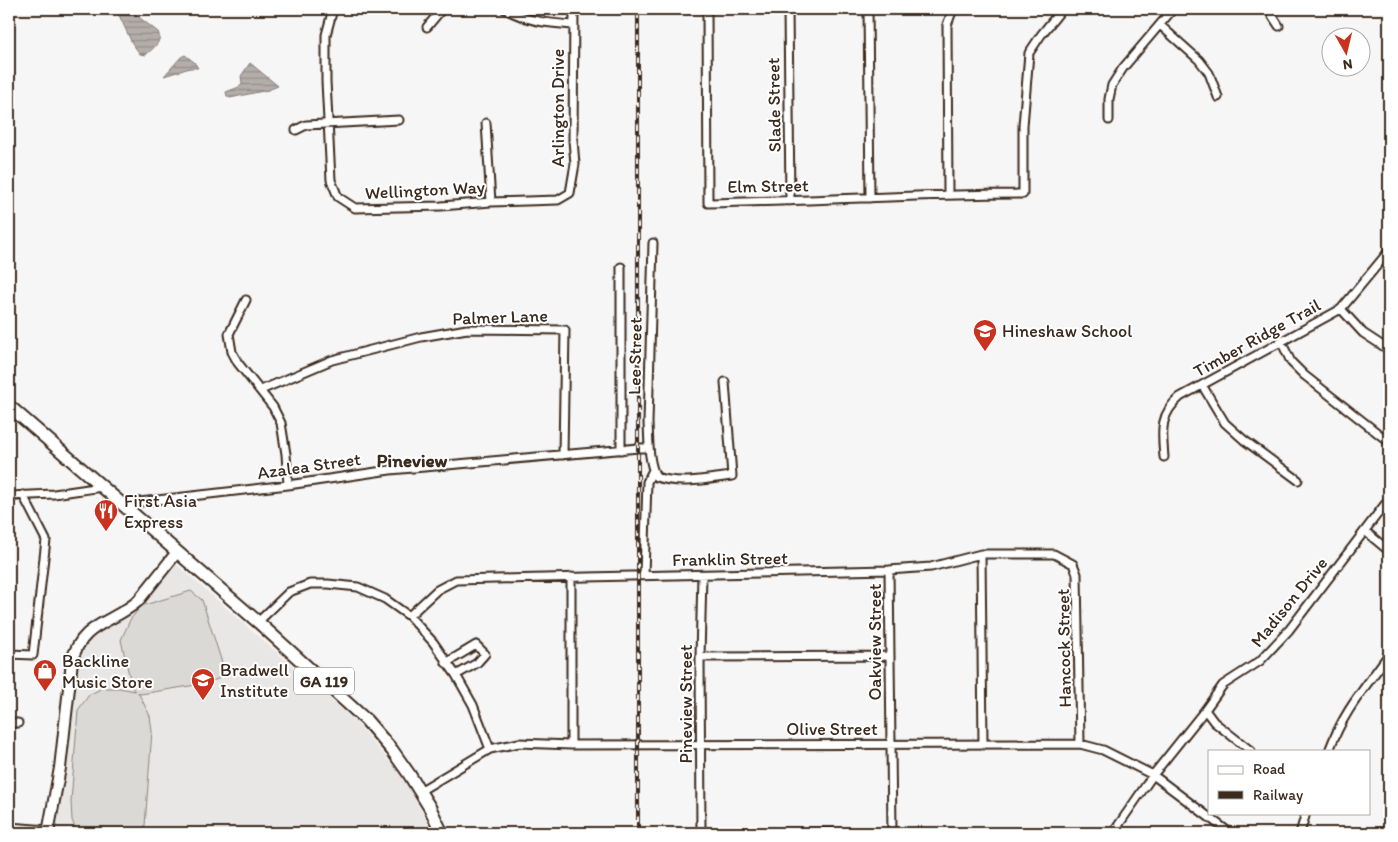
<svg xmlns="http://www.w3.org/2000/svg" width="1398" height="842" viewBox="0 0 1398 842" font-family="Itim,sans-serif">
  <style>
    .built { fill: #e9e7e6 }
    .garden { fill: #dbd9d6; stroke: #8b827a }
    .water { fill: url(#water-rules); stroke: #847972 }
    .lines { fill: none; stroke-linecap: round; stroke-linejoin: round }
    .street-casing { stroke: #3b2a1e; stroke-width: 11 }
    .secondary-casing { stroke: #3b2a1e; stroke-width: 14 }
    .primary-casing { stroke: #3b2a1e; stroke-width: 15 }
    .street { stroke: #fff; stroke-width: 7 }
    .secondary { stroke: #fff; stroke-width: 10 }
    .primary { stroke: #fff; stroke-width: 11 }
    .rail-casing { stroke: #3b2a1e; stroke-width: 4 }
    .rail { stroke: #fff; stroke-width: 2; stroke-dasharray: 5.5; stroke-linecap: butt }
    .labels { text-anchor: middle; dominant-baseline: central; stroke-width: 4; stroke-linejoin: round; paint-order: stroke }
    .shield { fill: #fff; stroke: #766a62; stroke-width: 1 }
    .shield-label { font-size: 16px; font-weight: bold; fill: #3b2a1e }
    .street-label { font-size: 18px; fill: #3b2a1e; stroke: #fff }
    .poi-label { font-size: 18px; fill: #3b2a1e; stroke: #fff; text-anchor: start }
    .neighbourhood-label { font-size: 19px; font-weight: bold; fill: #3b2a1e; stroke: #fff }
  </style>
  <defs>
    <pattern id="water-rules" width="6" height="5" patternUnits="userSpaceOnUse" patternTransform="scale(1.25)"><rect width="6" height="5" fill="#b4aeaa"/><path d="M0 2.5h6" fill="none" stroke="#948e8a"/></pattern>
  </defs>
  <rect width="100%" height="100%" fill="#f7f6f6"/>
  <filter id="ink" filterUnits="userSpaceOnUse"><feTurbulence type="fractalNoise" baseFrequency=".02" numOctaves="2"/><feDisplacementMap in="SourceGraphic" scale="10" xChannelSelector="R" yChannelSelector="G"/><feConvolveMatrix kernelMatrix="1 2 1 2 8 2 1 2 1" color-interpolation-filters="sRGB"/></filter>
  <g filter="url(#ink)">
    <path class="built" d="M175 563 355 721 396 769 411 791 433 833H55L65 768 78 662 81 651 88 640Z"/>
    <path class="garden" d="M191 591 202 600 224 669 218 679 202 684 141 694 138 692 150 716 152 731 145 826 141 833H77L72 820 71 802 78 710 89 695 102 688H120L135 691 132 688 121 640 130 620 141 606Z"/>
    <path class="water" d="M118 9H128L131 11 158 32C163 42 153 48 146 55L140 54 132 43 118 13Z
      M185 55 194 62 198 68H190L164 76 181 57Z
      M250 63 278 86 268 90 230 98 227 96 226 92 239 87 242 83 241 76Z"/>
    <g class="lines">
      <g class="street-casing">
        <path id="street" d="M333 9 326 35V81L331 180 338 197 355 208 441 206 491 202 558 200 570 193 575 164 573 140 574 9
          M505 9C530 22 546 23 574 25
          M707 9 708 203C813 201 918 194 1023 194V126L1029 53 1041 35 1062 9
          M788 9 790 201
          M868 9 870 198
          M1268 9 1279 26
          M1160 25 1199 60 1209 73 1218 97
          M427 27 442 9
          M1109 120V99L1112 85 1123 68 1173 9
          M486 123 491 202
          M296 130 306 125 399 120
          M948 194 947 25 953 9
          M653 243 648 423C649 441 648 461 656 477 680 485 708 479 732 476L725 382
          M246 300 229 334 232 352 238 363 273 407 281 423 286 454 288 485
          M1341 309 1363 333 1389 350
          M1281 341 1291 362 1304 375 1389 442
          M1202 385 1225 423 1244 440 1298 480
          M261 390 332 360 421 337 467 329 565 330 563 455
          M621 450V267
          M1164 457C1162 432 1159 415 1180 397L1341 309 1389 251
          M9 496 54 494 102 487
          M122 504 288 485 390 470 639 448H649
          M1365 531 1389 551
          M981 554 983 745
          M889 570 892 833
          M644 575 647 482 653 470
          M409 616 437 590 456 580 889 570 931 567 981 554H1054L1073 564 1077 574 1080 744
          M258 622 289 592 310 584H328L358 587 385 599 409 616 433 642 456 675 473 705 490 749
          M9 654 33 655 46 540 23 495
          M700 657 889 656
          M446 663 476 645 485 654 477 663 456 675
          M1205 710 1214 722 1251 751
          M9 723H18
          M571 745V577
          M1329 751C1344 710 1365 688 1389 654
          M420 791 490 749 519 743 571 745 1080 744 1103 750 1153 775 1230 833
          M9 827 48 830
          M701 832 898 833
          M701 833 700 657 702 575
          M1113 833 1153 775 1205 710 1223 685 1260 661 1289 630 1389 499
          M1300 833 1306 813"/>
      </g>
      <g class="secondary-casing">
        <path id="secondary" d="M48 833 60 768 72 661C81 623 113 623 138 601L177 552"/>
      </g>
      <g class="primary-casing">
        <path id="primary" d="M9 406 258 622 366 720 392 750 409 774 430 808 442 833"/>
      </g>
      <use href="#street" class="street"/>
      <use href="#secondary" class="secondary"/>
      <use href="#primary" class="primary"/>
      <g class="rail-casing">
        <path id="rail" d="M638 833V9"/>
      </g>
      <use href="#rail" class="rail"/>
    </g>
  </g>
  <defs>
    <g id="school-pin" transform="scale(1.25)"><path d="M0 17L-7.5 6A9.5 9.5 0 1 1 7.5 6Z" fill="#c8321e" stroke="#fff"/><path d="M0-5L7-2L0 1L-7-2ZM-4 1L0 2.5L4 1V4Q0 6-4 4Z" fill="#fff"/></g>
    <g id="restaurant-pin" transform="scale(1.25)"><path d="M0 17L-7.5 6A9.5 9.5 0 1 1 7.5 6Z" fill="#c8321e" stroke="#fff"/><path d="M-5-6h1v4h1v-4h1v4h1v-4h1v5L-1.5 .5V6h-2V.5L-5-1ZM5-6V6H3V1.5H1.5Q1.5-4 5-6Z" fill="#fff"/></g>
    <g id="shop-pin" transform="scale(1.25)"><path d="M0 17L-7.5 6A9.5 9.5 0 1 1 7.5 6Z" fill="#c8321e" stroke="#fff"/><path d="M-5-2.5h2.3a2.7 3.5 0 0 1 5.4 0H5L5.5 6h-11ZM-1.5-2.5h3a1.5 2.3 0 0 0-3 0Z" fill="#fff"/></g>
  </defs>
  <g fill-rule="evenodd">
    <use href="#school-pin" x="985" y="331"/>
    <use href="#restaurant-pin" x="106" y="511"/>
    <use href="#shop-pin" x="45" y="671"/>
    <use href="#school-pin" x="203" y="680"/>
  </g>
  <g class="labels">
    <rect class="shield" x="294" y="667.5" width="60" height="27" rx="4"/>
    <g class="shield-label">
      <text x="324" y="681">GA 119</text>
    </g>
    <g class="street-label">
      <text transform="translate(774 105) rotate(-91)">Slade Street</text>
      <text transform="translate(558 108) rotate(-90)">Arlington Drive</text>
      <text transform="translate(768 186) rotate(-1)">Elm Street</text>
      <text transform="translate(425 190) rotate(-3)">Wellington Way</text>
      <text transform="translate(500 317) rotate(-2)">Palmer Lane</text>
      <text transform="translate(1257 338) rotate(-29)">Timber Ridge Trail</text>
      <text transform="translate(635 356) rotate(-89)">Lee Street</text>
      <text transform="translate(309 466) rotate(-8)">Azalea Street</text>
      <text transform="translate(730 559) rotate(-1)">Franklin Street</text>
      <text transform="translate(1289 602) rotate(-51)">Madison Drive</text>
      <text transform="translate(875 642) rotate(-90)">Oakview Street</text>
      <text transform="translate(1064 648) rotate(-91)">Hancock Street</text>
      <text transform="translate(686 704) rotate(-90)">Pineview Street</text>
      <text x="832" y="729">Olive Street</text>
    </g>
    <g class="poi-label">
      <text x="1002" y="331">Hineshaw School</text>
      <text x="124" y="501">First Asia<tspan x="124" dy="21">Express</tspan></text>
      <text x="62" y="661">Backline<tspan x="62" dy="21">Music Store</tspan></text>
      <text x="220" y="670">Bradwell<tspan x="220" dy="21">Institute</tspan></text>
    </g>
    <g class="neighbourhood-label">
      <text x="412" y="460">Pineview</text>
    </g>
  </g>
  <rect width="1398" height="842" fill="none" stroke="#fff" stroke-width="30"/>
  <rect x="15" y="15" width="1368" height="812" fill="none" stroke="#3b2a1e" stroke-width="2" filter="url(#ink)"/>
  <rect x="1208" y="750" width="162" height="65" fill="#ffffff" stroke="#b1aaa5"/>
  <rect x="1218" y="766" width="25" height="8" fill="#ffffff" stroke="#b1aaa5"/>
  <text x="1253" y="774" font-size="15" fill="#3b2a1e">Road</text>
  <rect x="1218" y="791" width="25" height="8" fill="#3b2a1e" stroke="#b1aaa5"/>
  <text x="1253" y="800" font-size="15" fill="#3b2a1e">Railway</text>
  <g transform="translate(1346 52) rotate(172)"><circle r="24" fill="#ffffff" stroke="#b1aaa5"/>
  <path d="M0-4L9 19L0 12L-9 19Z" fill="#c8321e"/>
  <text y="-8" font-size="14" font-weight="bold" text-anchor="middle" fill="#3b2a1e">N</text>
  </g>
</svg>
